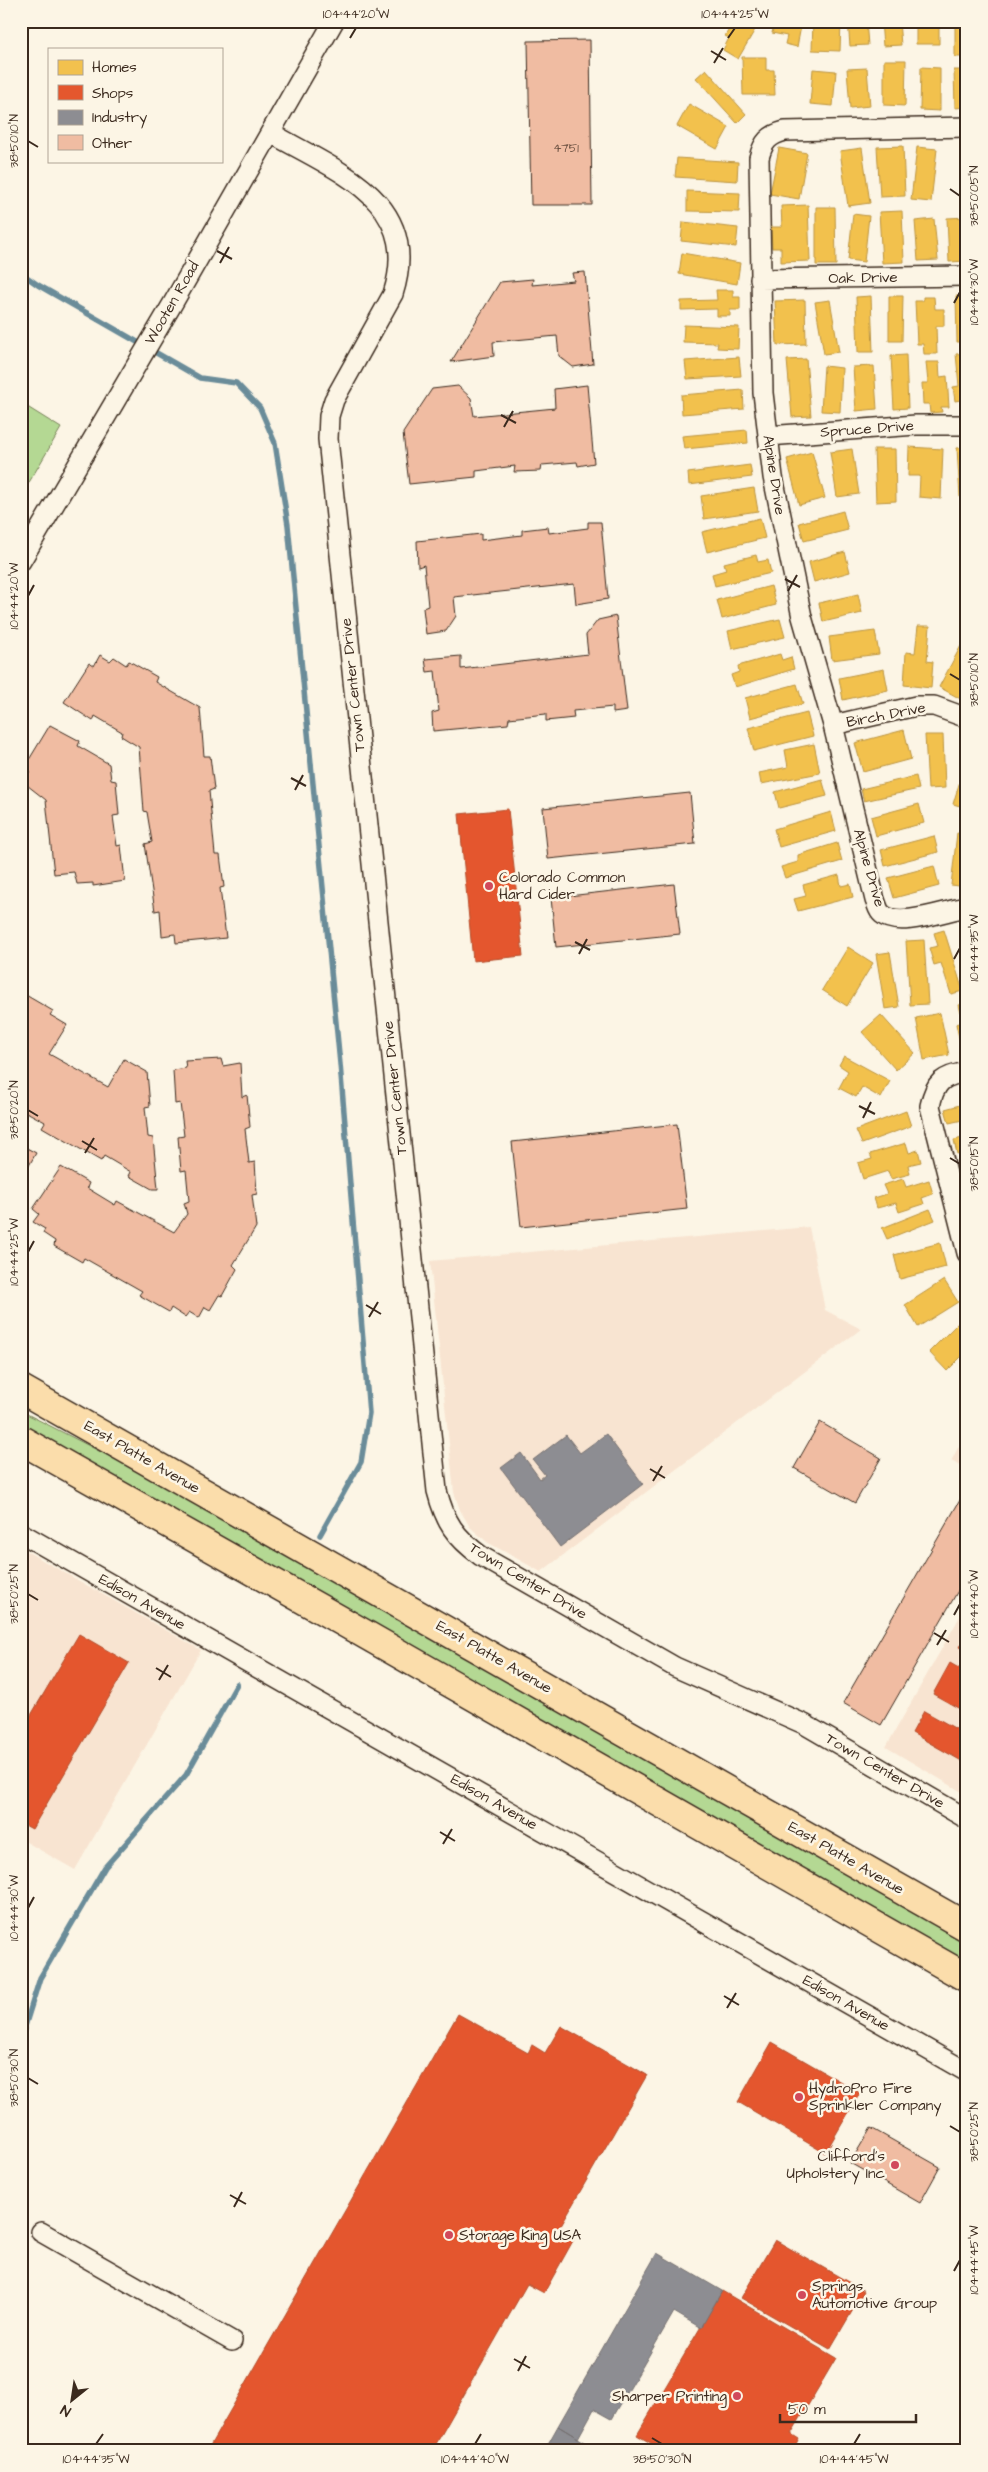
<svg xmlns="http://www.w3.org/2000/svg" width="988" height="2472" viewBox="0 0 988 2472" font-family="'Architects Daughter',sans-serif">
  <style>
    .built { fill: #f8e4d1 }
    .grass { fill: #b4d893; stroke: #788158 }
    .homes { fill: #f2c14e; stroke: #bb9440 }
    .shops { fill: #e4572e; stroke: #b14a29 }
    .industry { fill: #8d8d92; stroke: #746f6f }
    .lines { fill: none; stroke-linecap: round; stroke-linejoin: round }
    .stream { stroke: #6a8c99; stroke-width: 5.5 }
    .building { fill: #f0bca2; stroke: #3b2a1e }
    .street-casing { stroke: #3b2a1e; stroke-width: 22 }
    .highway-casing { stroke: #3b2a1e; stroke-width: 31 }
    .street { stroke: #fcf5e5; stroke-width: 19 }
    .highway { stroke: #fbddab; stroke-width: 28 }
    .ticks { fill: none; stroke: #3b2a1e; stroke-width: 2 }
    .poi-dot { fill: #d1495b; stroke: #fcf5e5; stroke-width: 2 }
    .labels { text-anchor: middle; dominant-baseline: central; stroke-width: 5; stroke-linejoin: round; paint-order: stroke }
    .number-label { font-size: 12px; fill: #684e3f }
    .street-label { font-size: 15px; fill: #3b2a1e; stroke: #fcf5e5 }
    .poi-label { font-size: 15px; fill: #3b2a1e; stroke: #fcf5e5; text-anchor: start }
    .neatline { fill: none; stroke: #3b2a1e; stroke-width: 2 }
    .ticks-label { font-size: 12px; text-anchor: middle; fill: #3b2a1e }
  </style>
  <rect width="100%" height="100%" fill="#fcf5e5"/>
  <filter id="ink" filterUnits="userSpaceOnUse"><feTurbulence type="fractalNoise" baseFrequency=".02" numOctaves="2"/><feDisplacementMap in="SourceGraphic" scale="10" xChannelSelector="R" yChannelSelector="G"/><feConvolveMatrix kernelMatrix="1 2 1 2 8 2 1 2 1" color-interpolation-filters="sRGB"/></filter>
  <g filter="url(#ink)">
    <path class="built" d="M809 1227 825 1310 861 1329 541 1572 487 1542 470 1527 460 1510 454 1492 430 1261Z
      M967 1431V1469L951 1461Z
      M21 1548 201 1650 75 1870 21 1839Z
      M967 1604V1795L886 1747Z"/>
    <path class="grass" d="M21 403 61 428 21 496Z
      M21 1411 189 1497 967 1941V1969L21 1430Z"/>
    <path class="homes" d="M674 21H692L676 27Z
      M734 21H760L738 59 723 50 729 38 725 36Z
      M775 21H802L797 47 785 44 787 36 772 33Z
      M813 21H841L840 51 812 50Z
      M848 21H866L868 45 850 46Z
      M881 21H899L901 45 883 46Z
      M916 21H939V44H916Z
      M955 21H967V57H955Z
      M742 57H766V70H774L775 95H743Z
      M884 60H906L905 106 884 105Z
      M921 67 940 68V111L920 110Z
      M867 68 870 106 850 108 847 69Z
      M706 69 746 114 737 123 696 78Z
      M813 69 836 71 833 106 810 104Z
      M954 70H967V107L955 108Z
      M689 104 729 127 717 149 677 126Z
      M903 146 905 196 880 197 877 147Z
      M917 147 937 149 931 202 911 200Z
      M779 148 807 153 799 199 770 194Z
      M862 148 870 203 848 206 840 151Z
      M677 158 738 162 737 181 675 177Z
      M687 191 740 193 739 212 687 211Z
      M808 205 810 261 781 262V248H772L771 227H782L781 206Z
      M816 207H835L836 265H816Z
      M902 211 904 262 882 263 879 212Z
      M853 214 869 216 864 262 848 260Z
      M967 217V261L949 262 947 218Z
      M934 219 938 260 918 261 915 221Z
      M683 222 738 228 736 247 681 241Z
      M682 253 740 263 737 284 679 274Z
      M716 290H733V297H740V310H730V316H717V309L681 310V301L717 300Z
      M871 296 873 352H858L856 297Z
      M889 296H903L902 341H889Z
      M956 296 967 297V342H957Z
      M923 297H934L935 309H944V326H936L937 354H924L923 344H917L915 301H923Z
      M805 300 806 344 777 345 775 301Z
      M830 300 839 352 824 354 815 302Z
      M684 325 739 327 738 349 717 348 718 343 683 342Z
      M967 353V409L962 410 961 400 955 401 953 387 959 386 956 354Z
      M906 355 908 408 894 409 891 356Z
      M739 357 741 376 687 379 685 361Z
      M806 359 811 416 792 417 787 360Z
      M926 362H939L940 377 947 376 949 407H941L942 412 930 413 929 404H923L922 383H928Z
      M824 366 842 368 840 412 821 411Z
      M874 366 877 409 856 411 853 367Z
      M743 390 744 409 682 414 681 395Z
      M747 430 748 443 684 449 682 436Z
      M909 447 943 449 941 499 919 497 920 476H908Z
      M967 447V496L960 497 957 448Z
      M852 449 859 494 837 497 830 452Z
      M874 449H895L896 501 876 502Z
      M812 452 825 498 799 505 787 459Z
      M750 465 752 477 689 485 688 473Z
      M754 488 758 511 704 519 701 496Z
      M843 511 848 530 804 541 799 523Z
      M760 518 765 538 707 552 702 532Z
      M845 552 850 572 814 582 809 562Z
      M756 555 758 562 768 560 771 573 715 586 712 574 726 570 724 563Z
      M771 586 776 605 722 619 717 600Z
      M858 594 862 613 823 622 819 603Z
      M780 619 785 637 732 649 728 631Z
      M918 626H930L927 661 933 662 931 688 904 685 906 652 915 653Z
      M875 631 879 654 832 660 829 637Z
      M963 642 967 644 966 702 939 687Z
      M780 654 782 660 791 657 794 669 735 687 731 675 739 672 738 666Z
      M884 669 888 690 843 700 839 678Z
      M797 684 803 704 750 718 745 698Z
      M807 713 813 736 754 751 748 728Z
      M904 730 911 759 863 772 855 743Z
      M925 735H943L945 788 928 789Z
      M814 744 820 773 761 784 759 773 788 767 785 750Z
      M967 758V808L953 804Z
      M916 776 919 789 864 801 861 789Z
      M822 779 827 796 779 808 775 792Z
      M919 804 924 823 876 836 871 817Z
      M831 812 836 831 779 847 774 829Z
      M957 833 967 835V887L951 885Z
      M934 836 938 852 885 866 881 850Z
      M837 843 842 861 785 878 781 867 798 862V855Z
      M934 866 939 886 894 898 888 878Z
      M839 875 841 886 850 884 853 897 798 911 794 899 806 896 803 885Z
      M944 930 963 991 951 994 941 963 934 965 929 948 938 946 934 933Z
      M924 940 928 1004 910 1005 906 941Z
      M848 947 873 963 847 1006 822 990Z
      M890 952 899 1007 885 1009 876 954Z
      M967 1003V1040L960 1042 956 1024 963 1022 959 1005Z
      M940 1013 949 1055 924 1060 916 1018Z
      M881 1015 915 1053 896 1070 862 1032Z
      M844 1056 890 1081 881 1098 862 1087 856 1097 839 1088 848 1071 839 1065Z
      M967 1103V1119L949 1123 945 1109Z
      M906 1111 911 1126 862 1144 856 1130Z
      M967 1137V1151L957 1154 954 1140Z
      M906 1143 909 1153 918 1150 921 1162 908 1165 910 1174 891 1179 888 1171 863 1179 858 1163 872 1159 870 1154Z
      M903 1179 906 1187 929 1180 933 1194 922 1198 924 1204 899 1212 896 1203 877 1208 874 1198 887 1194 883 1185Z
      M930 1209 935 1220 887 1239 882 1228Z
      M940 1243 946 1267 900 1279 894 1255Z
      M944 1280 958 1302 918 1327 905 1305Z
      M964 1317 967 1320V1351L947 1371 929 1352Z"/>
    <path class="shops" d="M508 809 523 956 473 961 459 814Z
      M79 1634 129 1663 32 1829 21 1823V1732Z
      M967 1635V1651L960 1647Z
      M950 1663 967 1673V1713L933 1694Z
      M924 1711 967 1735V1764L912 1733Z
      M458 2014 528 2053 532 2045 545 2053 561 2026 647 2075 558 2230 574 2239 544 2293 527 2284 432 2451H207Z
      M772 2042 860 2093 825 2153 738 2102Z
      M775 2240 864 2291 830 2349 741 2298Z
      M722 2291 836 2358 791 2434 799 2439 793 2451H664L637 2435Z"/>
    <path class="industry" d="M606 1434 643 1484 560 1547 501 1468 521 1453 540 1479 545 1475 533 1460 566 1435 580 1453Z
      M657 2253 722 2291 701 2328 674 2312 612 2419 594 2409 578 2438 558 2426Z
      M558 2426 578 2438 600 2451H544Z"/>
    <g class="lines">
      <path class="stream" d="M21 36 29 21
        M21 273 38 285 200 378 236 383 260 408 275 443 288 525 340 1064 369 1413 361 1462 320 1535
        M21 2039 40 1978 105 1867 186 1775 237 1684"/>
    </g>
    <path class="building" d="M590 40 592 205H531L528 41Z
      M585 272 593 364 573 367 559 356 557 336 493 342 494 356 451 362 500 282 533 279 532 285 574 281 572 273Z
      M587 385 594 463 578 466 577 462 542 465 541 471 514 472 515 466 476 471V477L409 484 403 433 432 389 458 386 471 398 474 416 555 408 554 389Z
      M588 522H601L608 599 576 604 574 584 454 597 456 616 446 631 426 634 423 608 428 606 424 565 418 567 417 541 481 534V540L522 535V530L548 527 549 533 588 528Z
      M616 616 627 711 613 713V707L573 711 574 718 546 721V714L509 718 508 724 433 731 432 713 439 711 435 671 427 672 425 659 461 656V669L588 654 586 635 598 620Z
      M100 655 110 661 114 657 126 665 129 661 157 677 155 682 200 708 204 756H210L214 789 209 791 215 855H220L224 887 220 888 226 938 176 943 175 934 162 936 160 910 155 911 145 844 152 842 147 812 144 811 139 747 121 736 122 732 95 716 93 721 64 702 89 663 94 666Z
      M50 725 80 741 78 746 109 764 111 780 116 781 119 815 113 816 117 846 121 845 125 881 93 886V883L77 884 74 872 54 874 46 800 23 782 30 771 24 768Z
      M690 793 695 844 548 859 543 808Z
      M674 884 680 934 556 947 551 898Z
      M24 994 53 1011 50 1015 67 1025 49 1054 108 1087 124 1059 147 1072 150 1106 145 1107 148 1137 153 1138 158 1189H152L129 1176 131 1172 104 1156 101 1161 42 1127 45 1122 21 1109V998Z
      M221 1059 223 1066 240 1063 242 1097 247 1095 250 1127 245 1129 249 1163 255 1162 257 1194 252 1195 256 1227 233 1265 237 1269 222 1296 219 1295 210 1310 205 1307 199 1318 189 1312 185 1317 171 1308 169 1312 139 1295 142 1291 84 1258 82 1262 54 1246 55 1241 43 1233 45 1229 33 1222 39 1214 33 1209 61 1167 89 1183 87 1188 115 1205 117 1201 174 1232 187 1214 184 1203 189 1201 186 1170 181 1171 178 1137 184 1136 180 1103 175 1104 173 1070 186 1068 185 1061Z
      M677 1124 687 1209 521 1227 512 1142Z
      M21 1145 36 1153 21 1180Z
      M820 1422 881 1458 855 1503 794 1468Z
      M967 1488V1575L881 1725 843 1703Z
      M871 2128 940 2167 920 2203 850 2163Z"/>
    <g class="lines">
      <g class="street-casing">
        <path id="street" d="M967 127 785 131C769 135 763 142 759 158L763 393 773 477 802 617 833 725 875 900C877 904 878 911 882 914 898 929 946 910 967 907
          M271 133C336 171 423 200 393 294L334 400 329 416 328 439 437 1491C445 1522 455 1537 481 1556L675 1667 804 1724 967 1819
          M760 279 967 276
          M768 436 916 425H967
          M21 561 173 303 334 21
          M833 725 916 706H934L967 718
          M967 1072C942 1076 935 1082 930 1106L967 1253
          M21 1533 967 2072
          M41 2232 232 2341"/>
      </g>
      <g class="highway-casing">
        <path id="highway" d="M21 1389 967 1927
          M21 1440 340 1620 967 1978"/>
      </g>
      <use href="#street" class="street"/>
      <use href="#highway" class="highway"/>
    </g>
  </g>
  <path class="ticks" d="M350 38 356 28M728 38 735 28M711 51 726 60M714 63 723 48M28 141 38 147M950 189 960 196M217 251 232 259M220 263 229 247M954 303 960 292M501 415 516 423M504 427 513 411M785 579 800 587M788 591 797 575M28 596 34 585M950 674 960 680M291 778 306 786M295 790 303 775M575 942 590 950M579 954 587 939M954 959 960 948M859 1106 875 1114M28 1110 38 1116M863 1118 871 1102M82 1141 97 1150M85 1153 94 1138M950 1158 960 1164M28 1252 34 1241M366 1305 381 1314M369 1317 378 1302M650 1469 665 1478M653 1481 662 1466M28 1594 38 1600M954 1615 960 1604M934 1633 949 1642M937 1645 946 1630M156 1668 171 1677M159 1680 168 1665M440 1832 455 1841M443 1844 452 1829M28 1908 34 1897M724 1996 739 2005M727 2008 736 1993M28 2078 38 2084M950 2126 960 2132M230 2195 246 2204M234 2207 242 2192M954 2271 960 2260M514 2359 530 2368M518 2371 526 2356M652 2438 662 2444M96 2444 103 2434M475 2444 481 2434M854 2444 860 2434"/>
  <g class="poi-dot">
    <circle cx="489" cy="886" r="5"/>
    <circle cx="799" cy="2097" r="5"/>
    <circle cx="895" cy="2165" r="5"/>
    <circle cx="449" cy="2235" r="5"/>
    <circle cx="802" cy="2295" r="5"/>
    <circle cx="737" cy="2396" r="5"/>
  </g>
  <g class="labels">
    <g class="number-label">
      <text x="566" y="148">4751</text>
    </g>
    <g class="street-label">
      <text transform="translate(863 278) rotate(-1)">Oak Drive</text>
      <text transform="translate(172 303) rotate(-60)">Wooten Road</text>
      <text transform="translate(867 429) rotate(-4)">Spruce Drive</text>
      <text transform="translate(774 475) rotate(81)">Alpine Drive</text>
      <text transform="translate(353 685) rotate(-96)">Town Center Drive</text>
      <text transform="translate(886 715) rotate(-11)">Birch Drive</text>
      <text transform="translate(869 868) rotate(74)">Alpine Drive</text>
      <text transform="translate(395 1088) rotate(-96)">Town Center Drive</text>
      <text transform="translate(142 1457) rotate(30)">East Platte Avenue</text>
      <text transform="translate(528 1581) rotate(31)">Town Center Drive</text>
      <text transform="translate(142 1602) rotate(30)">Edison Avenue</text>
      <text transform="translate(494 1657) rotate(30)">East Platte Avenue</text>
      <text transform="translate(885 1771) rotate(30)">Town Center Drive</text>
      <text transform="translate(494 1802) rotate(30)">Edison Avenue</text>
      <text transform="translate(846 1858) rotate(30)">East Platte Avenue</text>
      <text transform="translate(846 2003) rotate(30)">Edison Avenue</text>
    </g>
    <g class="poi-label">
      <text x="499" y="877">Colorado Common<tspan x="499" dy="17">Hard Cider</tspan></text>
      <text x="809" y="2088">HydroPro Fire<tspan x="809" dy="17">Sprinkler Company</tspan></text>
      <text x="885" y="2156" text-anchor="end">Clifford's<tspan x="885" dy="17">Upholstery Inc</tspan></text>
      <text x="459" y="2235">Storage King USA</text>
      <text x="812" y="2286">Springs<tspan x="812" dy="17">Automotive Group</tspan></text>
      <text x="727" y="2396" text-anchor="end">Sharper Printing</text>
    </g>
  </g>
  <rect width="988" height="2472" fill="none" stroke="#fcf5e5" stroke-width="55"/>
  <rect x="48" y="48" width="175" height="115" fill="#fcf5e5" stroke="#afa495"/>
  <rect x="58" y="60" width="25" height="15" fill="#f2c14e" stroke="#afa495"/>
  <text x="92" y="72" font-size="15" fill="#3b2a1e">Homes</text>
  <rect x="58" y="85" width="25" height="15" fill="#e4572e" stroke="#afa495"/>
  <text x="92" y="98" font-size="15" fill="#3b2a1e">Shops</text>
  <rect x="58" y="110" width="25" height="15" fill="#8d8d92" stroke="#afa495"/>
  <text x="92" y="122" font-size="15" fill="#3b2a1e">Industry</text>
  <rect x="58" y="135" width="25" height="15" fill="#f0bca2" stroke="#afa495"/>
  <text x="92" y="148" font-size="15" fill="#3b2a1e">Other</text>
  <g transform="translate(72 2400) rotate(210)" stroke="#fcf5e5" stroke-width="4" paint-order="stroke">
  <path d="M0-4L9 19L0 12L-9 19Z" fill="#3b2a1e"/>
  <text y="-8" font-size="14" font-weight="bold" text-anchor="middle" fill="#3b2a1e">N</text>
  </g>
  <path d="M780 2414v8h136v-8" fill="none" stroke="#3b2a1e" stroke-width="2.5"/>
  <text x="788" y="2414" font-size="15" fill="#3b2a1e" stroke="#fcf5e5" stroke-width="4" paint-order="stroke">50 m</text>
  <rect x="28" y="28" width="932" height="2416" class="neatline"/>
  <g class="ticks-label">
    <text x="356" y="18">104°44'20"W</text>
    <text x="735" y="18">104°44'25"W</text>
    <text transform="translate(14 141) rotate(-90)" y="4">38°50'10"N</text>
    <text transform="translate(974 196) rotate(-90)" y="4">38°50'05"N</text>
    <text transform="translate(974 292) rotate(-90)" y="4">104°44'30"W</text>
    <text transform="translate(14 596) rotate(-90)" y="4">104°44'20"W</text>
    <text transform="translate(974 680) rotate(-90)" y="4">38°50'10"N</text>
    <text transform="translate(974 948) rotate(-90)" y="4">104°44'35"W</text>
    <text transform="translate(14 1110) rotate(-90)" y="4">38°50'20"N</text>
    <text transform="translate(974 1164) rotate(-90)" y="4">38°50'15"N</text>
    <text transform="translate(14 1252) rotate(-90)" y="4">104°44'25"W</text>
    <text transform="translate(14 1594) rotate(-90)" y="4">38°50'25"N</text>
    <text transform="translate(974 1604) rotate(-90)" y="4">104°44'40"W</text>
    <text transform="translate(14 1908) rotate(-90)" y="4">104°44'30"W</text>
    <text transform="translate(14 2078) rotate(-90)" y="4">38°50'30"N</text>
    <text transform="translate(974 2132) rotate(-90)" y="4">38°50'25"N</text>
    <text transform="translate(974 2260) rotate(-90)" y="4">104°44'45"W</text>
    <text x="96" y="2463">104°44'35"W</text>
    <text x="475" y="2463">104°44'40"W</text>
    <text x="662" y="2463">38°50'30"N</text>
    <text x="854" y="2463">104°44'45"W</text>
  </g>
</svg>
